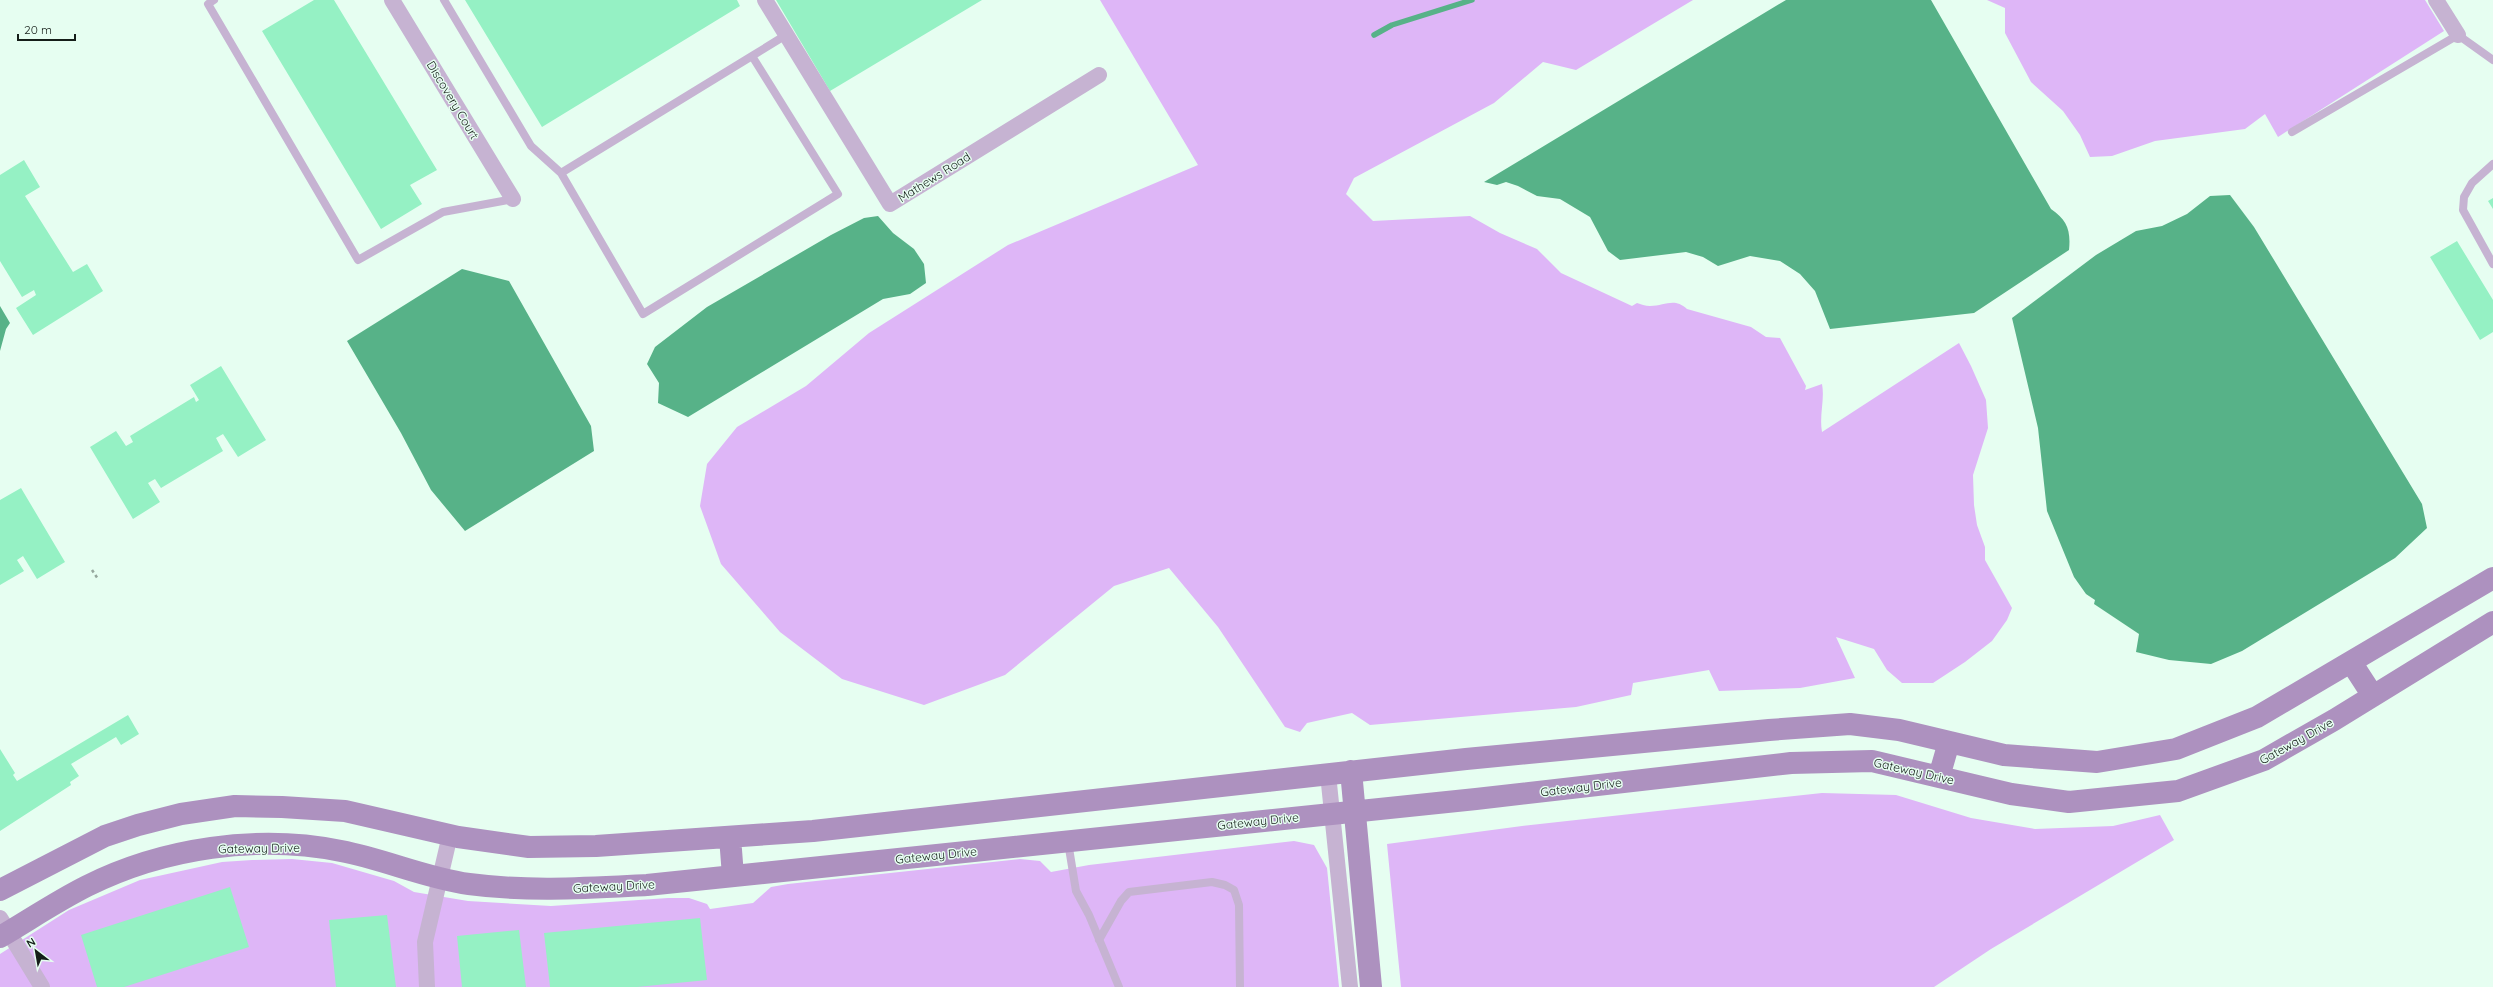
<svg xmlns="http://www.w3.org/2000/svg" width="2493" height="987" viewBox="0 0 2493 987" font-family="Quicksand,sans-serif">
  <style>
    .green { fill: #deb6f7 }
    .water { fill: #57b288 }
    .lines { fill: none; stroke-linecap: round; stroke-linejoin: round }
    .stream { stroke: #57b288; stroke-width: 5.5 }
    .building { fill: #95f1c4 }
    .path { stroke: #95a79d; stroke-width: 2.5; stroke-dasharray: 3 3; stroke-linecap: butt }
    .lane { stroke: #c6b3d2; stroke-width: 8 }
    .street { stroke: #c6b3d2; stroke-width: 16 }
    .secondary { stroke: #ad91bf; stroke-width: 22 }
    .labels { text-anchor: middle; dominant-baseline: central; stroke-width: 3; stroke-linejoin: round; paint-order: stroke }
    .street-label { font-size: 12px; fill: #151e19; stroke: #e6fef1 }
  </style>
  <rect width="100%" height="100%" fill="#e6fef1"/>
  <path class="green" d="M1100 0H1693L1576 70 1543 62 1494 103 1354 178 1346 194 1373 221 1470 216 1500 233 1537 249 1561 273 1632 306 1637 303C1641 304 1645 306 1650 306 1665 306 1674 297 1687 309L1751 327 1766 337 1780 338 1806 386 1805 390 1822 384C1825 400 1819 415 1822 432L1959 343 1971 366 1986 400 1988 428 1973 475 1974 505 1977 525 1985 547V560L2012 608 2007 620 1992 641 1965 662 1933 683H1902L1887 670 1874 649 1836 637 1855 678 1800 688 1719 691 1709 670 1633 683 1631 695 1576 707 1370 725 1352 713 1307 723 1300 732 1285 727 1218 627 1169 568 1114 586 1005 675 924 705 842 679 780 632 721 564 700 506 707 464 737 427 806 386 869 333 1008 245 1198 165Z
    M1987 0H2425L2444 31 2278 137 2265 114 2245 129 2155 141 2112 156 2090 157 2080 135 2063 111 2031 82 2005 33V8Z
    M1822 793 1896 795 1971 818 2035 829 2113 826 2160 815 2174 840 1991 949 1934 987H1401L1387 844 1522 826Z
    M1294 841 1314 845 1327 868 1339 987H0V954L69 910 140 880 222 862 252 860 292 859 332 863 394 881 414 892 468 901 551 906 668 898H689L707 904 710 909 753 903 771 887 788 884 1020 859 1040 861 1051 872 1089 865Z"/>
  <path class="water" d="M1786 0H1931L2051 209C2067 220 2071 230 2069 250L1974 313 1830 329 1815 291 1800 274 1780 261 1750 256 1718 266 1703 257 1686 252 1620 260 1608 251 1590 217 1560 199 1537 196 1518 186 1506 182 1497 185 1484 182Z
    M2230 195 2254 227 2422 504 2427 528 2395 558 2242 651 2211 664 2169 660 2136 652 2139 634 2094 604 2095 600 2086 594 2074 577 2047 511 2038 428 2012 318 2096 255 2136 231 2162 226 2187 214 2210 196Z
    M878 216 893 233 914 249 924 264 926 283 910 294 883 299 688 417 658 403 659 383 647 364 655 347 707 307 831 235 864 218Z
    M462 269 509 281 591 426 594 451 465 531 431 490 401 433 347 341Z
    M0 306 10 323 6 329 0 351Z"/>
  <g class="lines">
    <path class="stream" d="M1374 35 1392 25 1472 0"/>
  </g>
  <path class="building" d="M314 0H334L437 170 410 185 422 204 381 229 262 31Z
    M465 0H737L740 6 542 127Z
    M776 0H982L830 91Z
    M24 160 40 187 25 196 73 272 87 264 103 291 33 335 16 308 36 295 34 290 22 297 0 261V175Z
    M2493 198V209L2488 201Z
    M2457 241 2493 300V332L2480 340 2430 257Z
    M221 366 266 440 238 457 223 434 216 438 223 451 161 488 155 479 148 483 160 502 133 519 90 447 116 431 126 446 133 442 130 436 194 397 196 402 199 400 190 385Z
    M21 488 65 562 37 579 23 556 17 560 24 571 0 585V500Z
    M128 715 139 734 121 745 116 737 71 764 79 776 70 782 71 785 0 831V749L15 773 13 775 17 781Z
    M230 887 249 947 124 987H97L81 935Z
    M387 915 396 987H336L329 920Z
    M700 918 707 980 637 987H550L544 933Z
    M519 930 526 987H462L457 936Z"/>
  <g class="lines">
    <path class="path" d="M92 570 98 579"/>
    <path class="lane" d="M214 0 208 4 358 260 443 212 513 199
      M444 0 531 146 561 173 643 314 838 194 752 56 561 173
      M752 56 786 35
      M2292 132 2458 35 2493 60
      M2493 164 2472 183 2464 197 2463 210 2493 264
      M1068 842 1076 891 1089 915 1119 987
      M1099 940 1121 901 1129 892 1212 882 1225 885 1234 890 1239 905 1240 987"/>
    <path class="street" d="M392 0 513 199
      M765 0 890 204 1099 75
      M2436 0 2458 35
      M1328 774 1350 987
      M0 918 42 987
      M427 987 425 942 450 835"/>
    <path class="secondary" d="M2351 662 2373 696
      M1351 771 1371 987
      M1939 777 1949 742
      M730 837 733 876
      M0 890 105 836 138 825 181 814 235 806 282 807 345 811 458 837 529 847 596 846 813 831 1466 759 1769 730 1850 724 1899 730 2004 755 2097 762 2176 749 2257 717 2493 578
      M0 937C29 920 57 901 87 886 163 848 258 834 341 851 384 859 425 878 469 884 529 892 587 888 647 885L1476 799 1791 763 1872 761 2011 794 2069 802 2178 791 2264 760 2334 720 2493 622"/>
  </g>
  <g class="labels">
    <g class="street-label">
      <text transform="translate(453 100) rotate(59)">Discovery Court</text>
      <text transform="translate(934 177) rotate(-32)">Mathews Road</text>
      <text transform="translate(2296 741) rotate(-29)">Gateway Drive</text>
      <text transform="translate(1914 771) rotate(13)">Gateway Drive</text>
      <text transform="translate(1581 787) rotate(-7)">Gateway Drive</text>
      <text transform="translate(1258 821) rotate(-6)">Gateway Drive</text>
      <text transform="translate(259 848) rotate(-1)">Gateway Drive</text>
      <text transform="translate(936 855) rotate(-6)">Gateway Drive</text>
      <text transform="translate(614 886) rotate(-3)">Gateway Drive</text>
    </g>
  </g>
  <g transform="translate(36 951) rotate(329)" stroke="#e6fef1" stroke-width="3" paint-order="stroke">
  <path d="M0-3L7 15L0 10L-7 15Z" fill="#151e19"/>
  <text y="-6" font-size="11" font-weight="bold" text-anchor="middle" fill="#151e19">N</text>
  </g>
  <path d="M18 34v6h57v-6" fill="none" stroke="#151e19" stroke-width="2"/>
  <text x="24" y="34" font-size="12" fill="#151e19" stroke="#e6fef1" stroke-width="3" paint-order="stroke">20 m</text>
</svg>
